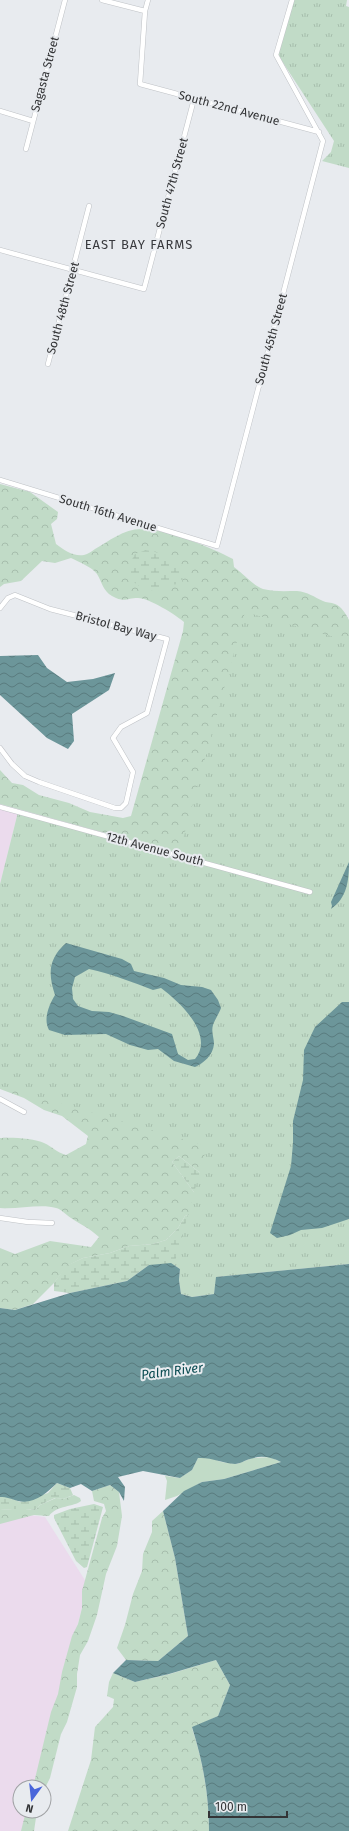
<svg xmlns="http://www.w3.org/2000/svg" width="349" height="1831" viewBox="0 0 349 1831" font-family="'Fira Sans',sans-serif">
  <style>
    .industrial { fill: #ebdbed }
    .grass { fill: #c1dbc7 }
    .forest { fill: url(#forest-crowns) }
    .wetland { fill: url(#wetland-marsh) }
    .park { fill: url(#park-tufts) }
    .water { fill: url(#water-waves); fill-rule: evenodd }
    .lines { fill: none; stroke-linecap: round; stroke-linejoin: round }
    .minor-casing { stroke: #bfc2c6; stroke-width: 5.5 }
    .minor { stroke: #fff; stroke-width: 4.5 }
    .labels { text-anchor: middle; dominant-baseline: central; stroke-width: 4; stroke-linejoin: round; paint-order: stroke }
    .street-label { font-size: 12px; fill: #333436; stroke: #e8ebef }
    .neighbourhood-label { font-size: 13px; letter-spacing: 1px; fill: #38393d; stroke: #e8ebef }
    .water-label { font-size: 13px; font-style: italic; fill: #094b51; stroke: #e8ebef }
  </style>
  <defs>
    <pattern id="forest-crowns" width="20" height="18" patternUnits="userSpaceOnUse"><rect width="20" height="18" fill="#c1dbc7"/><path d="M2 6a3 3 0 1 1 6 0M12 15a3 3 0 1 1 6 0" fill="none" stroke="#a6bdac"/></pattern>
    <pattern id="wetland-marsh" width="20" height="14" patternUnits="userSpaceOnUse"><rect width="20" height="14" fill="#c1dbc7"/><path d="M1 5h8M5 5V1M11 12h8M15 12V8" fill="none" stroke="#a6bdac"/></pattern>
    <pattern id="park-tufts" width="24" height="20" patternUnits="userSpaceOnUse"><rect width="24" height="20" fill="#c1dbc7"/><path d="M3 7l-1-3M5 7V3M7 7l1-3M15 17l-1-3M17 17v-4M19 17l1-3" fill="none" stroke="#a6bdac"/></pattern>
    <pattern id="water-waves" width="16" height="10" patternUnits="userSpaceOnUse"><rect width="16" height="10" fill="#6c969a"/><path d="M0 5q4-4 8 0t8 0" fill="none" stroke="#597b7e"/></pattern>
  </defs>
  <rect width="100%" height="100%" fill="#e8ebef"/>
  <path class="industrial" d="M0 807 18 812 0 884Z
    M13 1513 45 1517 88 1585 35 1787H20V1811H29L23 1831H0V1515Z"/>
  <path class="grass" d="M209 1457 221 1462 237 1464 252 1458 270 1457 281 1462 224 1479 202 1482 177 1496 165 1500 167 1481 165 1476 180 1478 192 1470 198 1458Z"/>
  <path class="forest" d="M0 484 30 492 58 512 57 519 51 524 56 544C64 550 74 557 84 555 88 554 92 551 95 549 109 541 125 528 143 529 169 530 210 547 233 559L234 567C244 574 252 585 263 589 275 592 286 591 297 591 308 592 314 597 323 601 326 603 331 602 335 604 341 606 346 614 349 620V676L293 885 0 804V770L12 783 23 785 39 795 69 803 90 812 123 818 131 816 183 631 184 622C176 615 149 598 138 598 127 598 124 603 112 596 103 591 102 582 97 574 92 567 79 562 71 558L55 563 42 561 21 581 4 584 0 587Z
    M0 1072 218 1125 217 1169 199 1172 179 1156 172 1162 196 1195 203 1210 185 1216 178 1228 166 1240 153 1244 129 1246 110 1253 83 1258 67 1266 54 1283 33 1304 15 1310 0 1308V1248L15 1254 50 1241 91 1247 99 1237C88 1227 83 1226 71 1218 66 1215 61 1209 56 1208 41 1203 16 1210 0 1208V1138C10 1137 35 1138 44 1143 53 1147 56 1152 66 1155L86 1144 88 1136 62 1116 44 1110 24 1098 0 1089Z
    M110 1485 119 1492 122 1516 117 1546 106 1574 97 1615 88 1641 80 1655 77 1674V1687L67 1722 61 1734 50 1778 44 1790V1787H33L51 1712 58 1694 62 1672 72 1636 78 1624 82 1608V1591L102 1518 106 1511 104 1504 94 1501 92 1491Z
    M74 1495 80 1498 81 1501C74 1507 57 1505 49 1516L34 1515 0 1524V1509C12 1510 23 1508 35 1510L40 1505 56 1498 63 1499Z
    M163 1511 175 1558 188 1636 158 1661 126 1660 117 1648 125 1625 133 1594 142 1571 143 1554 152 1532V1521Z
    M216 1660 230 1685 218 1716 192 1728C203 1762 209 1795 209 1831H68L91 1760 95 1727 113 1707 114 1699 107 1696 109 1682 113 1673 135 1682 170 1674Z
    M26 1811H37L34 1831H21Z"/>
  <path class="wetland" d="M146 550 164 554 174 563 181 565 183 574 182 584 163 585 158 592C135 588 121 577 135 554Z
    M179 1156 199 1172 229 1186 202 1266 149 1265 127 1281 70 1293 54 1291V1283L66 1266 83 1258 110 1253 129 1246 153 1244 166 1240 178 1228 185 1216 203 1210 196 1195 172 1162Z
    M57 1483 70 1488 73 1495 63 1499 55 1498 40 1505 35 1510C23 1508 12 1510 0 1509V1497H8L20 1502 48 1493Z
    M94 1504 103 1507 87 1567 84 1568 76 1561 54 1518V1515L70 1509Z"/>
  <path class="park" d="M293 0H347L346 6 349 7V168L322 161 331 152 334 141 278 55Z
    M245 612 349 641V1264L217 1277 214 1294 192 1297 181 1294 179 1280 180 1269 174 1265 207 1146 0 1086V884L18 812 179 854Z"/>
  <path class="water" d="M38 655 47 668 67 682 93 679 115 673 109 690 72 714 74 741 68 749 47 738 0 695V656Z
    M349 862C349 881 347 898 331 909L332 906 331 902Z
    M66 943 122 959 131 964 134 971 164 978 181 985 202 987 211 990 218 1000 221 1008C219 1014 215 1019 213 1025 211 1032 214 1038 214 1044 213 1055 204 1063 195 1067L174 1061 158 1049 148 1050 130 1045 106 1034 65 1035 49 1030C43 1019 49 1005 55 995 48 974 48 959 66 943ZM89 969C112 974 132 982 153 990L161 988C180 1002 215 1035 195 1059L188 1060 178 1054 172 1034 123 1016 109 1012 92 1011 78 1006 73 999 72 988 75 977Z
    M342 1002H349V1219L322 1228 301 1230 290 1235 277 1238 270 1233 291 1166 293 1143V1121L303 1080 304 1050 315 1027Z
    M171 1263 180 1269 179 1280 181 1294 192 1297 214 1294 216 1277 349 1264V1831H209C209 1795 203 1762 192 1727L218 1716 230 1685 216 1660 169 1674 135 1682 113 1673 126 1660 158 1661 188 1636 175 1558 163 1511 184 1491 202 1482 224 1479 281 1462C271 1457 261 1455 250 1459 245 1460 240 1464 235 1464 222 1463 211 1457 198 1458L192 1470 180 1478 143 1471 118 1477 125 1487 124 1501 119 1492 110 1485 92 1491 81 1484 70 1488 57 1483C47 1493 33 1505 18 1501 11 1499 7 1497 0 1497V1308L15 1310 70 1293 127 1281 149 1265Z"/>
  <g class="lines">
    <g class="minor-casing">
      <path id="minor" d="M102 0 145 11
        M148 0 145 11 140 84 319 132
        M0 111 33 121
        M26 149 65 0
        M0 250 144 289 194 99
        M48 364 89 206
        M0 480 217 546 323 141 276 55 292 0
        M0 608 8 598 15 595 50 609 167 639 147 713 121 727 113 738 133 772 126 803 121 808H115L39 782 25 776 12 764 0 748
        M0 807 310 892
        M0 1099 24 1112
        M0 1218 28 1222 52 1223"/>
    </g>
    <use href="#minor" class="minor"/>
  </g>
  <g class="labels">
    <g class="street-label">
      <text transform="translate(45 74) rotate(-75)">Sagasta Street</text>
      <text transform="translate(229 108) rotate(15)">South 22nd Avenue</text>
      <text transform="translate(172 183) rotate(-75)">South 47th Street</text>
      <text transform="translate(63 308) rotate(-75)">South 48th Street</text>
      <text transform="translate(271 339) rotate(-75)">South 45th Street</text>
      <text transform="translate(108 513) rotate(17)">South 16th Avenue</text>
      <text transform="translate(116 626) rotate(15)">Bristol Bay Way</text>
      <text transform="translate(155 849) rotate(15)">12th Avenue South</text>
    </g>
    <g class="neighbourhood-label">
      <text x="139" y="244">EAST BAY FARMS</text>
    </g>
    <g class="water-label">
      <text transform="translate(172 1371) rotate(-7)">Palm River</text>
    </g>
  </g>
  <g transform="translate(32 1799) rotate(195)"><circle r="19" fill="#e8ebef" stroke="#a0a2a5"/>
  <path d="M0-3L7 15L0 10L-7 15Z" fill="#4a66da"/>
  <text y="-6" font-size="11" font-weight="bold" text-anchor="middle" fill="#333436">N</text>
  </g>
  <path d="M209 1811v6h78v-6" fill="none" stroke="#333436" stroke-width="2"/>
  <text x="215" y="1811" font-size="12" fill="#333436" stroke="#e8ebef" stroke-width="3" paint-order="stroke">100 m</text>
</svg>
